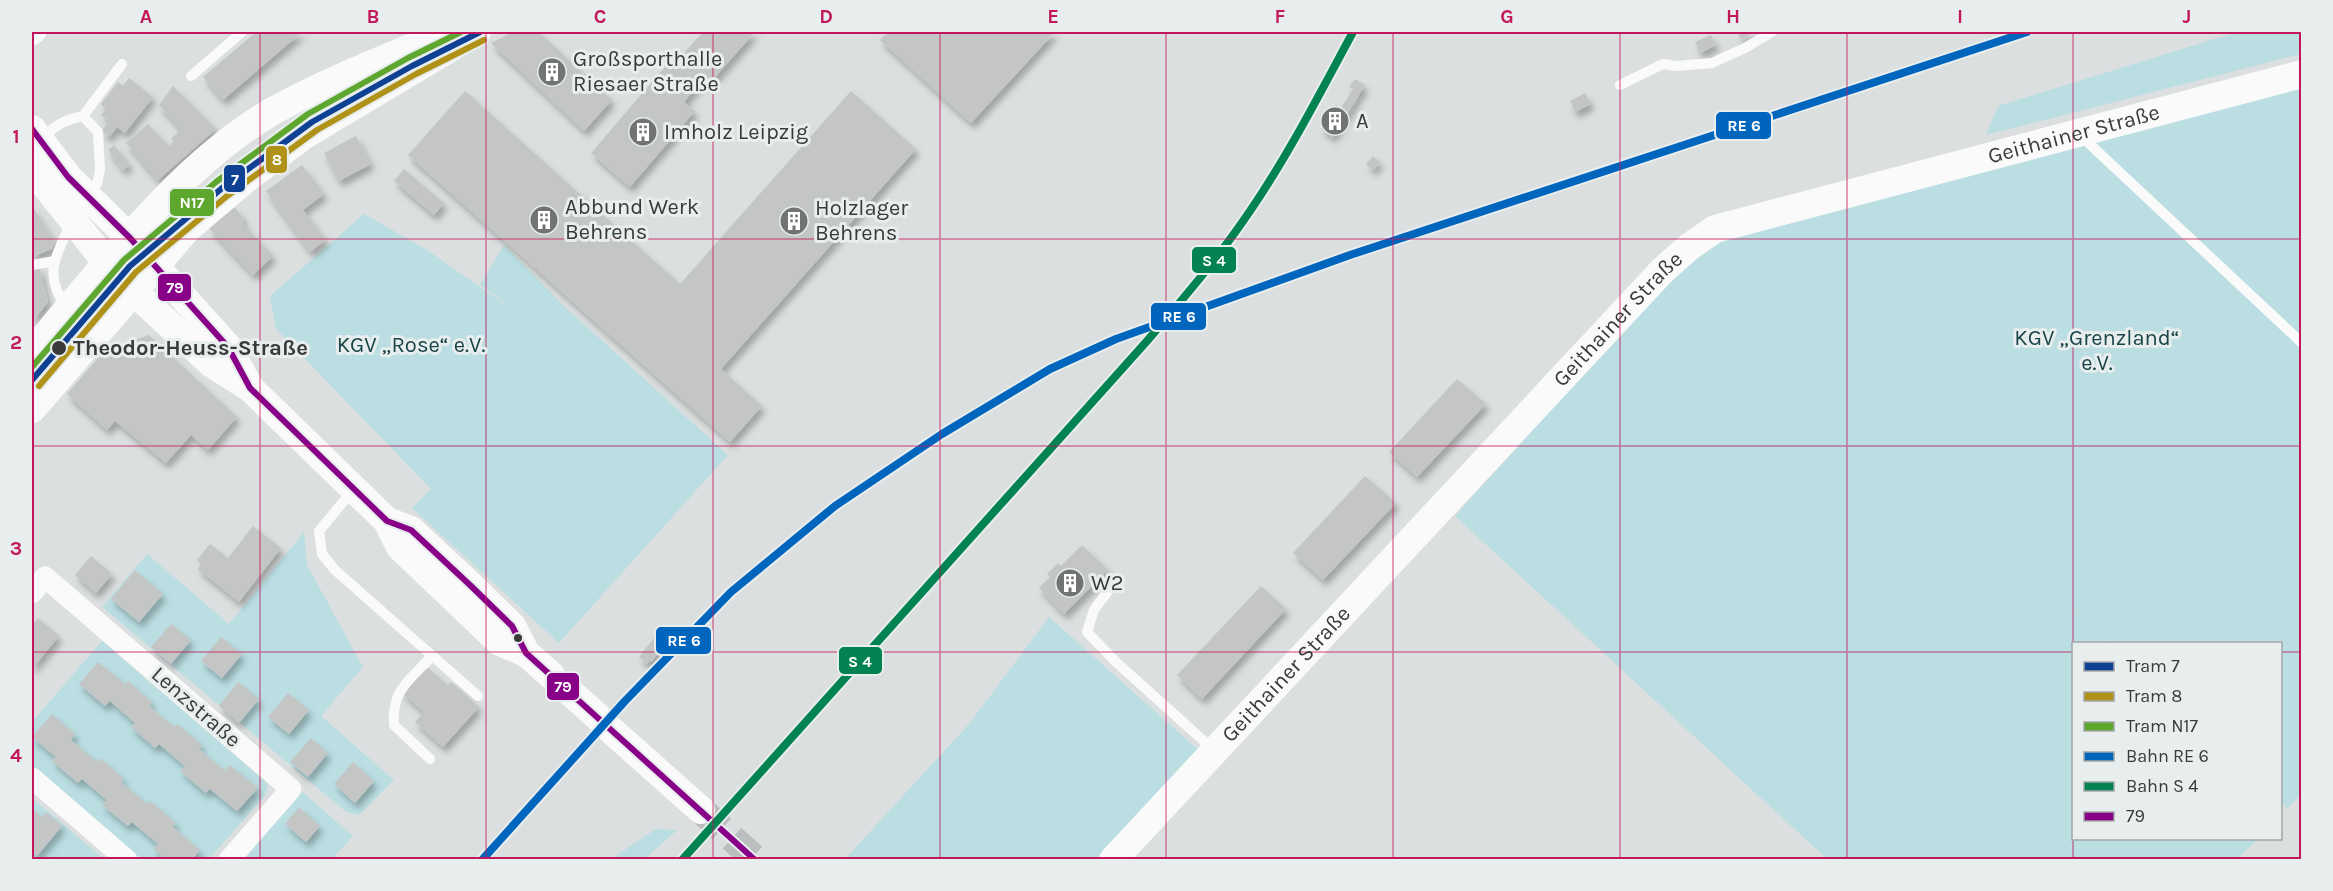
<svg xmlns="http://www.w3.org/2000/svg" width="2333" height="891" viewBox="0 0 2333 891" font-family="Karla,sans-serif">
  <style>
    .green { fill: #badee2 }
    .building { fill: #c4c6c6; filter: url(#shadow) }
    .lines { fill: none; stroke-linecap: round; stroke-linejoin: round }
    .secondary-tunnel { stroke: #bbbebe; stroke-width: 28; stroke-dasharray: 28 14; stroke-linecap: butt }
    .lane { stroke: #fafafa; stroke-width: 10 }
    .street { stroke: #fafafa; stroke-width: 21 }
    .secondary { stroke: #fafafa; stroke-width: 28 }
    .bus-1-casing { stroke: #e8edee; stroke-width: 10 }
    .bus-1 { stroke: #808; stroke-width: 6 }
    .rail-1-casing { stroke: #e8edee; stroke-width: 12 }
    .rail-2-casing { stroke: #e8edee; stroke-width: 12 }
    .rail-1 { stroke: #0065bd; stroke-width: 8 }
    .rail-2 { stroke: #028351; stroke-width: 8 }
    .tram-1-casing { stroke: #e8edee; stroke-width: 10 }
    .tram-2-casing { stroke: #e8edee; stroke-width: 10 }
    .tram-3-casing { stroke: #e8edee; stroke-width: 10 }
    .tram-1 { stroke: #0e4094; stroke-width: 6 }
    .tram-2 { stroke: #b09218; stroke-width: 6 }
    .tram-3 { stroke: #5ea72e; stroke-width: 6 }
    .grid { fill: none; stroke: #c2185b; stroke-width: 1.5; stroke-opacity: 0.55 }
    .stop-dot { fill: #393b3b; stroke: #e8edee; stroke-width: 2 }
    .labels { text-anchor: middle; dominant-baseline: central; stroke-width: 6; stroke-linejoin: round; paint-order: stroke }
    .poi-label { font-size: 22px; fill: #393b3b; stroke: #e8edee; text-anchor: start }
    .street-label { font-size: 22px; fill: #393b3b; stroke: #e8edee }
    .park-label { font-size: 22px; fill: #194549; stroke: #e8edee }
    .stop-label { font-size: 22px; font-weight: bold; fill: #393b3b; stroke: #e8edee; text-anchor: start }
    .line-badge { stroke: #e8edee; stroke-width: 2 }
    .badge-label { font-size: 16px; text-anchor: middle; font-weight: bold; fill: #fff }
    .neatline { fill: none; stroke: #c2185b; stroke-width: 2 }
    .grid-label { font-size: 20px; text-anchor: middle; font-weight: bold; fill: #c2185b }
  </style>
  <defs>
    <filter id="shadow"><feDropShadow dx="3.5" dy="6" stdDeviation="3" flood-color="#0004"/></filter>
  </defs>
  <rect width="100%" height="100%" fill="#dcdfdf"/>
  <path class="green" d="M2237 32H2301V54L1986 135 1998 106Z
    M2301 83 2302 793 2288 808 2280 801V644L2110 643 2037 576 2109 643 2074 644V838L2258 839 2237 859H1827L1455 516 1692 255 1732 237Z
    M364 214 427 250 532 323 480 285 504 245 565 307 728 455 559 643 412 508 431 489 276 329 270 296Z
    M304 532 307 565 363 667 321 716 394 780 359 815 345 811 102 607 147 554 229 624Z
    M1049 617 1204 755 1106 859 844 860 969 724Z
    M102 641 267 783V790L264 797 209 859H142L32 768V722Z
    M300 790 353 836 332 859 239 860Z
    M32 798 104 859H32Z
    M656 829 677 830 645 859H611Z"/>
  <path class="building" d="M256 32H302L223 100 203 77Z
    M513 32H539L612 100 584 131 491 43Z
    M703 32H755L710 83 704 78 684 102 695 111 630 187 591 153 676 54 680 57Z
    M888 32H1055L971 123 880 40Z
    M1737 32H1754L1741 39Z
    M1711 35 1716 45 1700 53 1695 42Z
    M129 78 153 97 125 133 117 127 109 137 102 131 109 121 101 115 106 109 101 104 118 82 123 86Z
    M1355 79 1365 85 1333 137 1321 129 1336 105 1341 108 1353 89 1349 87Z
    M173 86 216 129 158 180 126 143 148 124 168 146 174 142 171 139 181 129 159 105Z
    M465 91 680 284 851 91 916 149 721 369 762 406 730 442 408 155Z
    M1585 93 1591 104 1575 112 1570 101Z
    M356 136 371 164 339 181 324 153Z
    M114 145 130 165 123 170 108 150Z
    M1373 156 1380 162 1373 170 1366 164Z
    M302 165 324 194 303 210 326 240 310 252 266 191Z
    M404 169 444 203 434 215 394 181Z
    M32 206 55 242 52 249 32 257Z
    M233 206 242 216 244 225 273 256 253 275 209 228Z
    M39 267 48 302 32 322V269Z
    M149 335 237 417 208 450 191 435 166 463 115 421 107 430 67 394 105 350Z
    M1457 379 1486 404 1417 477 1389 452Z
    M1365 476 1396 503 1323 580 1293 553Z
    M253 526 281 548 239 602 198 569 201 564 197 560 210 544 228 558Z
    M1082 545 1108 570 1064 614 1039 588 1050 577 1047 574 1058 563 1061 566Z
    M91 556 112 574 96 593 75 575Z
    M135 570 163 594 139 622 111 599Z
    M1261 586 1286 609 1202 699 1177 675Z
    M38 618 59 636 32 669V625Z
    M171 624 191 640 171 664 151 647Z
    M661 629 671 638 651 662 650 660 647 664 639 657Z
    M221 637 242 654 222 678 201 661Z
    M98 662 125 684 128 681 140 692 152 702 149 706 174 727 177 724 202 745 199 749 225 771 230 765 258 788 237 811 210 789 206 793 180 771 185 766 159 744 155 748 131 727 135 723 110 701 105 706 79 684Z
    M426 666 448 685 451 682 479 707 443 747 415 722 424 712 402 693Z
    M238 682 259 699 239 723 219 706Z
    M288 693 309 710 289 734 268 717Z
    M52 714 75 734 71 740 97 762 100 758 124 779 121 782 147 804 150 801 176 823 173 827 200 850 192 860H166L154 849 158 844 132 822 128 826 102 805 107 800 82 779 78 783 52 761 56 757 32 737Z
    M311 738 328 753 308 777 290 762Z
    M353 762 374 781 355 803 334 784Z
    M299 807 320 826 306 842 285 824Z
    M35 811 42 817 46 812 62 826 37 856 32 851V815Z"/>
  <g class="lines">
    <path class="secondary-tunnel" d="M701 810 756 860"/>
    <path class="lane" d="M191 76 242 32
      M1620 85 1663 64 1676 66 1712 63 1745 48 1772 32
      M83 116 98 132 100 170 97 184 88 195
      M2081 136 2302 343
      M43 139C54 125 65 120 83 116L122 64
      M32 265 55 261
      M66 307C42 272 57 257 71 222
      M353 490 319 531 322 554 335 570 478 696
      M1116 580 1094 610 1087 632 1116 662 1215 751
      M430 759 394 725C391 690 410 680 432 656"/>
    <path class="street" d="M32 35 36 32
      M32 593 45 577 291 789 229 860
      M32 778 127 860"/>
    <g class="secondary">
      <path d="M32 129 68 177 130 238 228 347 249 386"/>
      <path d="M32 169 107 263 133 291 212 364 250 388 387 521 400 547 500 642 526 653 551 675"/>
      <path d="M32 352C100 271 181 164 273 111 327 81 387 58 444 34"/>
      <path d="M32 409 188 228 246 179 303 136 477 32"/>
      <path d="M387 521 411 530 471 586 512 626 526 653"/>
      <path d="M571 693 599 718"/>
      <path d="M611 730 701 810"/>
      <path id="s1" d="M1113 860 1662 271 1689 247 1715 229 2302 74"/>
    </g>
    <g class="bus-1-casing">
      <path id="bus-1" d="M32 129 68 177 130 238 228 347 250 388 387 521 411 530 471 586 512 626 526 653 755 860"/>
    </g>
    <use href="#bus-1" class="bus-1"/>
    <g class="rail-1-casing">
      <path id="rail-1" d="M482 860 625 701 731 592 835 506 942 434 1050 369 1116 339 1350 255 2027 32"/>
    </g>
    <g class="rail-2-casing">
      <path id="rail-2" d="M682 860 1147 341C1183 299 1219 257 1250 211 1289 154 1320 93 1353 32"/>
    </g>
    <use href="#rail-1" class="rail-1"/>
    <use href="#rail-2" class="rail-2"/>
    <g class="tram-1-casing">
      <path id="tram-1" d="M32 380 130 266 221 189 312 122 412 66 480 32"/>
    </g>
    <g class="tram-2-casing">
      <path id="tram-2" d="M39 386 136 272 227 196 317 130 416 74 484 40"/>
    </g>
    <g class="tram-3-casing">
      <path id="tram-3" d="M32 367 124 260 216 182 308 114 408 58 461 32"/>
    </g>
    <use href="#tram-1" class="tram-1"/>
    <use href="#tram-2" class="tram-2"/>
    <use href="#tram-3" class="tram-3"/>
  </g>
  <path class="grid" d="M260 32V860M486 32V860M713 32V860M940 32V860M1166 32V860M1393 32V860M1620 32V860M1847 32V860M2073 32V860M32 239H2302M32 446H2302M32 652H2074M2280 652H2302"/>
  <defs>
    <g id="building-disc" transform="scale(1.5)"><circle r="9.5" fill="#727474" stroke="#e8edee"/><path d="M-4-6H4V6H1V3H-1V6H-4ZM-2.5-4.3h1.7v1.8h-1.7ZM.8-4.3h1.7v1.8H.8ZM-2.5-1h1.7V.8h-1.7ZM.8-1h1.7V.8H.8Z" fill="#fff"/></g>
  </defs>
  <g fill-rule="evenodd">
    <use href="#building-disc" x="552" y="72"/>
    <use href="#building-disc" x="1335" y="121"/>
    <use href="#building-disc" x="643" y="132"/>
    <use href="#building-disc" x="544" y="220"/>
    <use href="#building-disc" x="794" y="221"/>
    <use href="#building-disc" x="1070" y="583"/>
  </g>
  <g class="stop-dot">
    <circle cx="59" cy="348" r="8"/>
    <circle cx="518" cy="638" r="5"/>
  </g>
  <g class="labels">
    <g class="poi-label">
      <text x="573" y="59">Großsporthalle<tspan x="573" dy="25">Riesaer Straße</tspan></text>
      <text x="1356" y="121">A</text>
      <text x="664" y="132">Imholz Leipzig</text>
      <text x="565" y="207">Abbund Werk<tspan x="565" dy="25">Behrens</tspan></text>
      <text x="815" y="208">Holzlager<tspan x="815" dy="25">Behrens</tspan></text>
      <text x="1091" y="583">W2</text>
    </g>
    <g class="street-label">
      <text stroke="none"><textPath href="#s1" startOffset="1244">Geithainer Straße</textPath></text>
      <text stroke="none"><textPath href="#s1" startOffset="740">Geithainer Straße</textPath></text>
      <text stroke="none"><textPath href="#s1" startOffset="254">Geithainer Straße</textPath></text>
      <text transform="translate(196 707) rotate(41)">Lenzstraße</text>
    </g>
    <g class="park-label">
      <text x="2097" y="338">KGV „Grenzland“<tspan x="2097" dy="25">e.V.</tspan></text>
      <text x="411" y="345">KGV „Rose“ e.V.</text>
    </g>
    <g class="stop-label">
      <text x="73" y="348">Theodor-Heuss-Straße</text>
    </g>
  </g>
  <g class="line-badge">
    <rect x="1715" y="111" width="57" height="29" rx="6" fill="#0065bd"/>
    <rect x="265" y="145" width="23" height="29" rx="6" fill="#b09218"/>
    <rect x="223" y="164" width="23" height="29" rx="6" fill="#0e4094"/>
    <rect x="169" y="188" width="46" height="29" rx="6" fill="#5ea72e"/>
    <rect x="1191" y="246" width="46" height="28" rx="6" fill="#028351"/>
    <rect x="157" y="273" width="35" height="29" rx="6" fill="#808"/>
    <rect x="1150" y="302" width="57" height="29" rx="6" fill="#0065bd"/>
    <rect x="655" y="626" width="57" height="29" rx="6" fill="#0065bd"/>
    <rect x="838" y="646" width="45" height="29" rx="6" fill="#028351"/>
    <rect x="546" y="672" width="34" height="29" rx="6" fill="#808"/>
  </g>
  <g class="badge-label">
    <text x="1744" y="131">RE 6</text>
    <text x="277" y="165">8</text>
    <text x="235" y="185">7</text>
    <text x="192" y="208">N17</text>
    <text x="1214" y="266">S 4</text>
    <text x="175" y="293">79</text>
    <text x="1179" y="322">RE 6</text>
    <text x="684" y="646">RE 6</text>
    <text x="860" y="667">S 4</text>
    <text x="563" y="692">79</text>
  </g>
  <rect width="2333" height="891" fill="none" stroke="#e8edee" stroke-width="66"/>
  <rect x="2072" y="642" width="210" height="198" fill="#e8edee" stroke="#a2a6a6" stroke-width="1.5"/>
  <rect x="2084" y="662" width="30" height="9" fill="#0e4094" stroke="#a2a6a6" stroke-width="1.5"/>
  <text x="2126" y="672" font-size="18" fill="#393b3b">Tram 7</text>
  <rect x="2084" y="692" width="30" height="9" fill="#b09218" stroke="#a2a6a6" stroke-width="1.5"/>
  <text x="2126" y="702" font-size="18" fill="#393b3b">Tram 8</text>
  <rect x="2084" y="722" width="30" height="9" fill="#5ea72e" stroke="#a2a6a6" stroke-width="1.5"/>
  <text x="2126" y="732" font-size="18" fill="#393b3b">Tram N17</text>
  <rect x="2084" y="752" width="30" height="9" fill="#0065bd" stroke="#a2a6a6" stroke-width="1.5"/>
  <text x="2126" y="762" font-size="18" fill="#393b3b">Bahn RE 6</text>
  <rect x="2084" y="782" width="30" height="9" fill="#028351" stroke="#a2a6a6" stroke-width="1.5"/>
  <text x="2126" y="792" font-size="18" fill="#393b3b">Bahn S 4</text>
  <rect x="2084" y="812" width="30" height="9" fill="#880088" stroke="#a2a6a6" stroke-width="1.5"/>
  <text x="2126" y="822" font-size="18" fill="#393b3b">79</text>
  <rect x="33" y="33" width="2267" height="825" class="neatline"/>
  <g class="grid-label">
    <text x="146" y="23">A</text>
    <text x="373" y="23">B</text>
    <text x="600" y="23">C</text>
    <text x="826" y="23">D</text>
    <text x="1053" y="23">E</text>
    <text x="1280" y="23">F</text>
    <text x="1507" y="23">G</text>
    <text x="1733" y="23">H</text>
    <text x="1960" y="23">I</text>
    <text x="2187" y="23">J</text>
    <text x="16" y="143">1</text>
    <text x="16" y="349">2</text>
    <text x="16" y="555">3</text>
    <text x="16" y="762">4</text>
  </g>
</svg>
